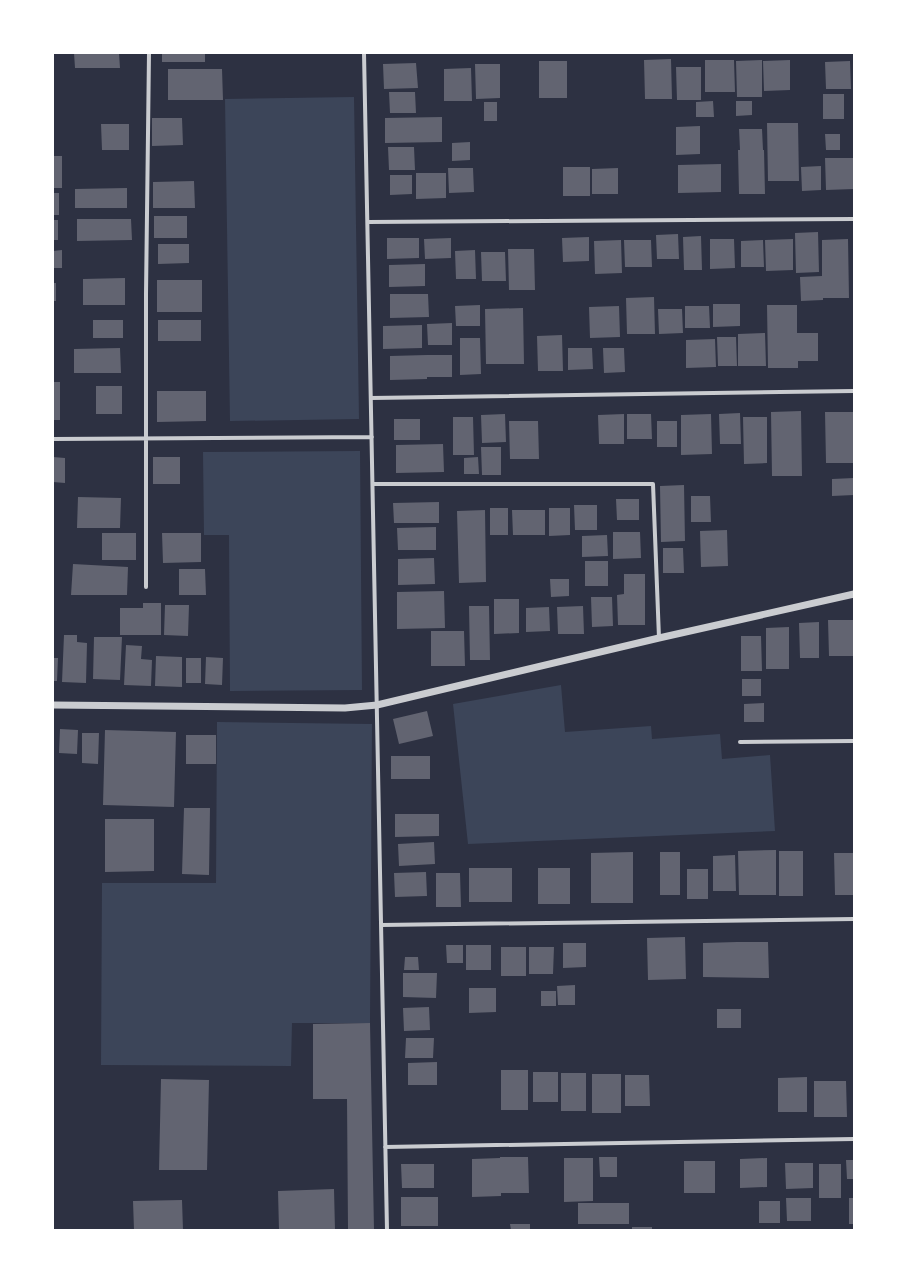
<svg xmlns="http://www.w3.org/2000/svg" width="907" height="1283" viewBox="0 0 907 1283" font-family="Signika,sans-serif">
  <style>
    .green { fill: #3c4559 }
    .building { fill: #626471 }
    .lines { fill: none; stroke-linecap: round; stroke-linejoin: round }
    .minor { stroke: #caccd0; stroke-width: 4 }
    .tertiary { stroke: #caccd0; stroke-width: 7 }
  </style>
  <rect width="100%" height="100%" fill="#2d3142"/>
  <path class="green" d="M354 97 359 419 230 421 225 99Z
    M360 451 362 690 230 691 229 535H204L203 452Z
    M561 685 565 732 651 726 652 739 720 734 722 759 770 755 775 831 468 844 453 704Z
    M217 722 372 724 370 1023H292L291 1066 101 1065 102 883H216Z"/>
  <path class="building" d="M74 53H119L120 68H75Z
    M162 53H205V62H162Z
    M671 59 672 99H645L644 60Z
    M705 60H734L735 92H705Z
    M762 60V97H737L736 61Z
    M790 60V90L764 91 763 61Z
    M539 61H567V98H539Z
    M850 61 851 89H826L825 62Z
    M416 63 418 88 384 89 383 64Z
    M475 64H500V98L476 99Z
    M676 67H701V100H677Z
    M471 68 472 101H444V69Z
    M168 69H222L223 100H168Z
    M389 92H415L416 113H390Z
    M823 94H844V119H823Z
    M713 101 714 117H696V102Z
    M736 101H752V115L736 116Z
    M484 102H497V121H484Z
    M442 117V142L385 143V118Z
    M152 118H182L183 145 152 146Z
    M767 123H798L799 181H768Z
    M101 124H129V150H102Z
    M700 126V154L676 155V127Z
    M739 129H762L763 150H764L765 194H739L738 150H740Z
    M825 134H840V150H826Z
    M470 142V160L452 161V143Z
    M388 147H414L415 170H389Z
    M53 156H62V188H53Z
    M825 158H854V189L826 190Z
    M721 164V192L678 193V165Z
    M821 166V190L802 191 801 167Z
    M563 167H590V196H563Z
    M448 168H473L474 192 449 193Z
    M618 168V194H592V169Z
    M416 173H446V198L416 199Z
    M390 175H412V194L390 195Z
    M194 181 195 208H153V182Z
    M127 188V208H75V189Z
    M53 193H59V215H53Z
    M154 216H187V238H154Z
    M77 219H131L132 240 77 241Z
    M53 220H58V240H53Z
    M818 232 819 272 796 273 795 233Z
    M678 234 679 259H657L656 235Z
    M701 236 702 270H684L683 237Z
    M589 237V261L563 262 562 238Z
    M387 238H419V258L387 259Z
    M451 238V258L425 259 424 239Z
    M710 239H734L735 268 710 269Z
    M793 239V270L766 271 765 240Z
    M848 239 849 298H823V300L801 301 800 277 822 276V240Z
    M621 240 622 273 595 274 594 241Z
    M624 240H651L652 267H625Z
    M763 240 764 267H741V241Z
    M158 244H189V263L158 264Z
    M508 249H534L535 290H509Z
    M62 250V268H53V251Z
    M475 250 476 279H456L455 251Z
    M481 252H505L506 281H482Z
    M425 264V286L389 287V265Z
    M125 278V305H83V279Z
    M157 280H202V312H157Z
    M53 283H56V301H53Z
    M390 294H428L429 317 390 318Z
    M654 297 655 334H627L626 298Z
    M713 304H740V326L713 327Z
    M480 305V326H456L455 306Z
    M767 305H797V333H818V361H798V368H768Z
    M619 306 620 337 590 338 589 307Z
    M685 306H709L710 328H685Z
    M523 308 524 364H486L485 309Z
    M658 309H682L683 333 659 334Z
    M93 320H123V338H93Z
    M158 320H201V341H158Z
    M452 323V345H428L427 324Z
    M422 325V348L383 349V326Z
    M765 333 766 366H738V334Z
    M562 335 563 371H538L537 336Z
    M717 337H736L737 366H718Z
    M460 338H480L481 374 460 375Z
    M715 339 716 367 686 368V340Z
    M120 348 121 373H74V349Z
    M568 348H592L593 369 568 370Z
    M603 348H624L625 372 604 373Z
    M427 355H452V377H427V379L390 380V356Z
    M53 382H60V420H53Z
    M96 386H122V414H96Z
    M157 391H206V421L157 422Z
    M801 411 802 476H772L771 412Z
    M825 412H854V463H826Z
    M740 413 741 444H720L719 414Z
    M505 414 506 442 482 443 481 415Z
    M624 414V444H599L598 415Z
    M627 414H651L652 439H627Z
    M711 414 712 454 681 455V415Z
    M453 417H473L474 455H453Z
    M743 417H767V463L744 464Z
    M394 419H420V440H394Z
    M509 421H538L539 459H510Z
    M657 421H677V447H657Z
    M443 444 444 472 396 473V445Z
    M481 447H501V475H482Z
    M53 457 65 458V483L53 482Z
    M153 457H180V484H153Z
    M478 457 479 474H464V458Z
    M854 478V495L832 496V479Z
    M684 485 685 541 661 542 660 486Z
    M691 496H710L711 522H691Z
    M78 497 121 498 120 528H77Z
    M616 499H639V520H617Z
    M439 502V523H394L393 503Z
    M574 505H597V530H575Z
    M490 508H508V535H490Z
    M549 508H570V535L549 536Z
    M485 510 486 582 459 583 457 511Z
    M512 510H545V535H513Z
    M436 527V550H398L397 528Z
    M727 530 728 566 701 567 700 531Z
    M613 532H640L641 558 613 559Z
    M102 533H136V560H102Z
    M162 533H201V562L163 563Z
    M607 535 608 556 582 557V536Z
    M663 548H683L684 573H663Z
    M434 558 435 584 398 585V559Z
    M585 561H608V586H585Z
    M73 564 128 567 127 595H71Z
    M179 569H205L206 595H179Z
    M624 574H645V625H618L617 595 624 594Z
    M550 579H569V596L551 597Z
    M444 591 445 628 397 629V592Z
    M591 597H612L613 626 592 627Z
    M494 599H519V633L494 634Z
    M143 603H161V635H120V608H143Z
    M165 605H189L188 636 164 635Z
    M469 606H489L490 660H470Z
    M583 606 584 634H558L557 607Z
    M549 607 550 631 526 632V608Z
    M828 620H853V656H829Z
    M819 622V658H800L799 623Z
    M789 627V669H766V628Z
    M431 631H464L465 666H431Z
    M64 635H77V642L87 643 86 683 62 682Z
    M741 636H761L762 671H741Z
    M94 637H122L120 680 93 679Z
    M126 645 142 646 141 659 152 660 151 686 124 685Z
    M156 656 182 657V687L155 686Z
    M206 657 223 658 222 685 205 684Z
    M53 658H58L57 681H53Z
    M186 658H201V683H186Z
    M742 679H761V696H742Z
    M764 703V722H744V704Z
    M427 711 433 736 399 744 393 719Z
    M60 729 78 730 77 754 59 753Z
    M105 730 176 732 174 807 103 805Z
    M82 733H99L98 764 82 763Z
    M186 735H216V764H186Z
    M391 756H430V779H391Z
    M184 808H210L209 875 182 874Z
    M395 814H439V836L395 837Z
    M105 819H154V871L105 872Z
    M434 842 435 864 399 866 398 844Z
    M776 850V895H739L738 851Z
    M779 851H803V896H779Z
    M633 852V903H591V853Z
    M660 852H680V895H660Z
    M834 853H854V895H835Z
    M735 855 736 891H713V856Z
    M469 868H512V902H469Z
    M538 868H570V904H538Z
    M687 869H708V899H687Z
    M426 872 427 896 395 897 394 873Z
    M436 873H460L461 907H436Z
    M685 937 686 979 648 980 647 938Z
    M737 942H768L769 978 703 977V943Z
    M563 943H586V967L563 968Z
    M446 945H463V963H447Z
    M466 945H491V970H466Z
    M501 947H526V976H501Z
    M529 947H554L553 974H529Z
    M405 957H418L419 970H404Z
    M403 973H437L436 998 403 997Z
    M575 985V1005H558L557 986Z
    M469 988H496V1012L469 1013Z
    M541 991H556V1006H541Z
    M429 1007 430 1030 404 1031 403 1008Z
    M717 1009H741V1028H717Z
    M370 1023 374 1230H348L347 1099H313V1024Z
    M406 1038H434L433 1058H405Z
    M437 1062V1085H408V1063Z
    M501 1070H528V1110H501Z
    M533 1072H558V1102H533Z
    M561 1073H586V1111H561Z
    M592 1074H621V1113H592Z
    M625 1075H649L650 1106H625Z
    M807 1077V1112H778V1078Z
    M161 1079 209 1080 207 1170H159Z
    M814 1081H846L847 1117H814Z
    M500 1157H528L529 1193H501V1196L472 1197V1159L500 1158Z
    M599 1157H617V1177H600Z
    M564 1158H593V1201L564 1202Z
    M767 1158V1187L740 1188V1159Z
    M846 1160H854V1179H847Z
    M684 1161H715V1193H684Z
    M785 1163H813V1188L786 1189Z
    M401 1164H434V1188H402Z
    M819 1164H841V1198H819Z
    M334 1189 335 1230H279L278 1191Z
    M401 1197H438V1226H401Z
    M786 1198H811V1221H787Z
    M849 1198H854V1224H849Z
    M182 1200 183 1230H134L133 1201Z
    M759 1201H780V1223H759Z
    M578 1203H629V1224H578Z
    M510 1224H530V1230H511Z
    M632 1227H652V1230H632Z"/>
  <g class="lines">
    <path class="minor" d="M364 53 387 1230
      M368 222 854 219
      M371 398 854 391
      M53 439 372 437
      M373 484H653L659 638
      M146 587V294L149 53
      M740 742 854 741
      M381 925 854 919
      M385 1147 854 1139"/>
    <path class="tertiary" d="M53 705 345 708 377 705 659 638 854 594"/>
  </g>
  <rect width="907" height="1283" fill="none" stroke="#ffffff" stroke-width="108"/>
</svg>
